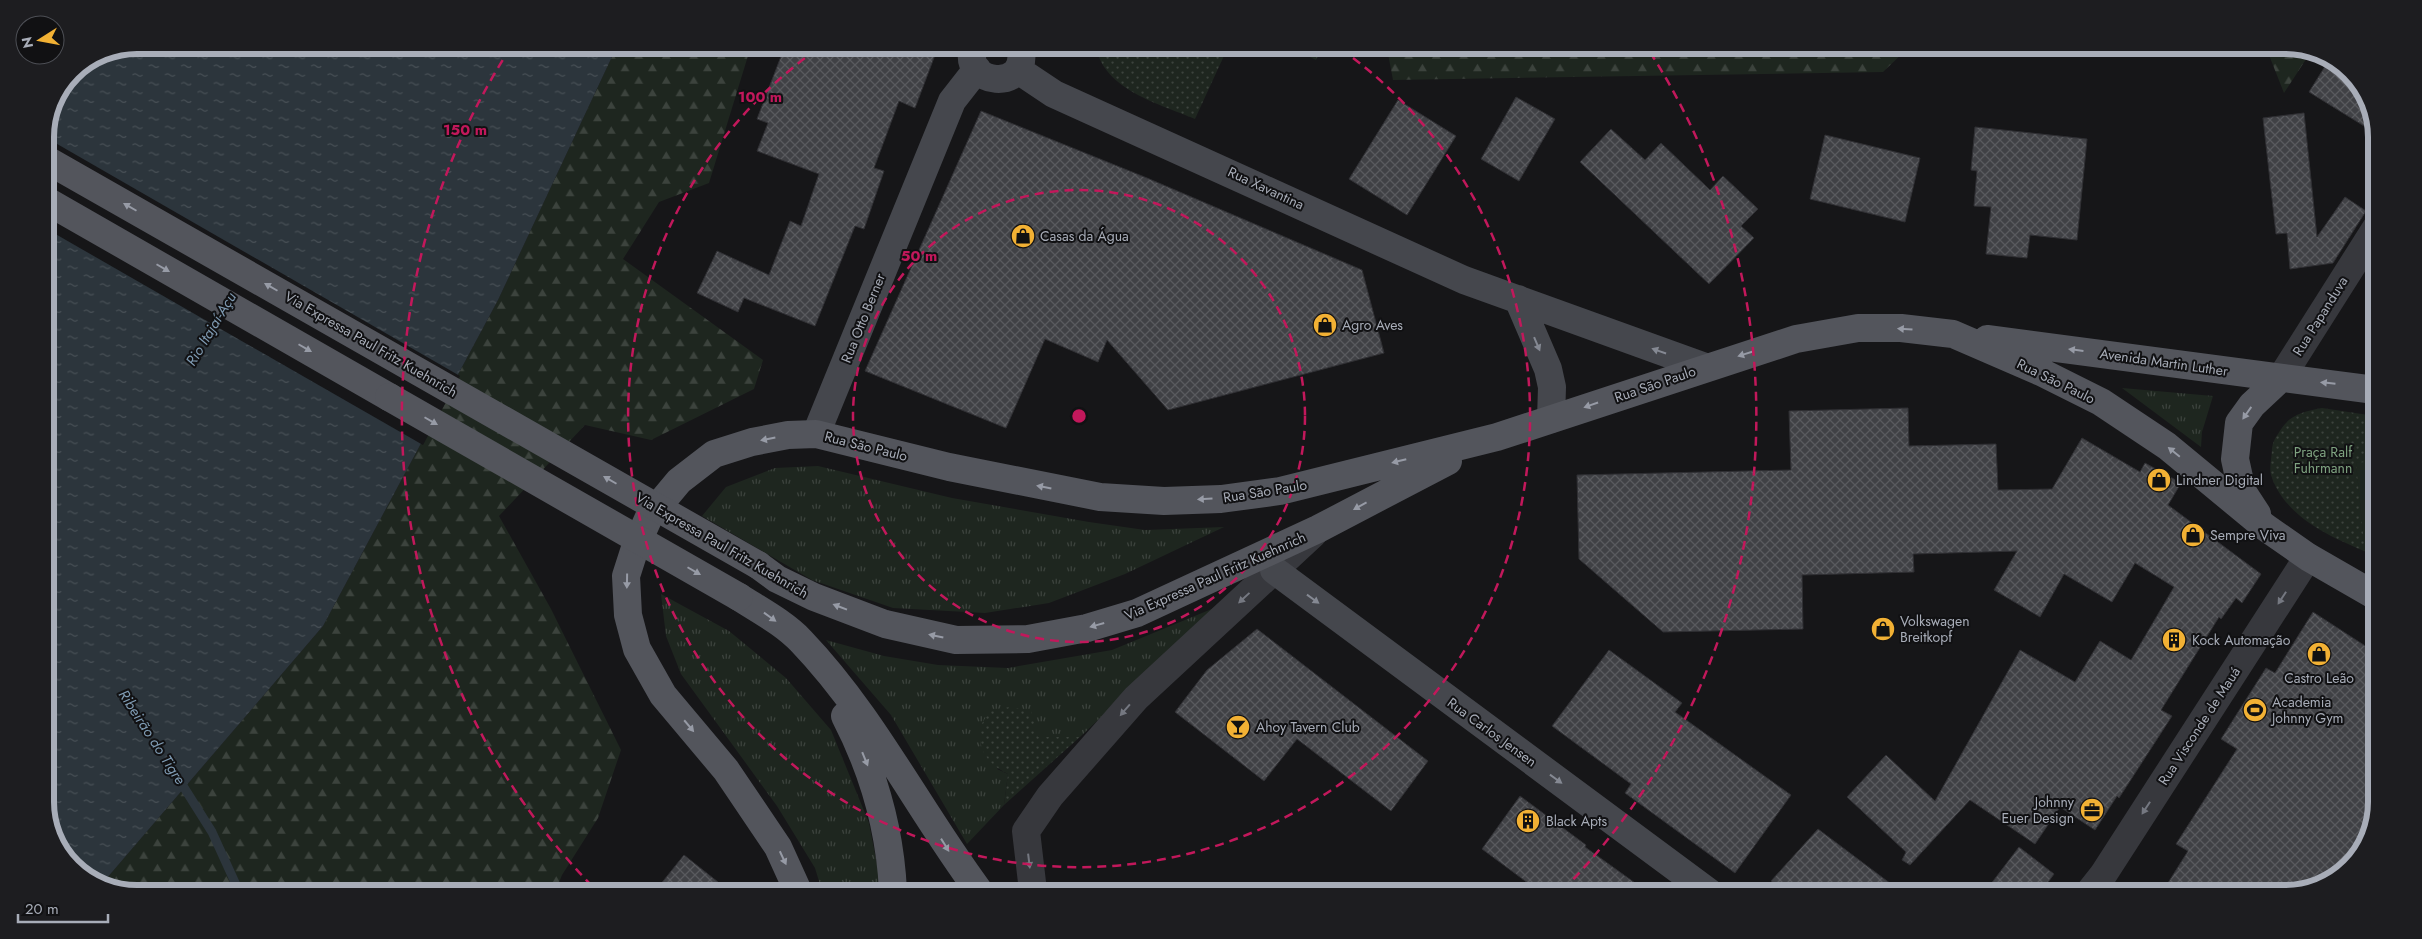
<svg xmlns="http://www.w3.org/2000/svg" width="2422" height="939" viewBox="0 0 2422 939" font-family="Jost,sans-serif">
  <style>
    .grass { fill: url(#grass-tufts) }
    .forest { fill: url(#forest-firs) }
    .park { fill: url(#park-dots) }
    .pitch { fill: #1e261f }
    .water { fill: url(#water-ripples) }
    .pier { fill: #161618 }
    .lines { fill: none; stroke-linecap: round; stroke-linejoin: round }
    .stream { stroke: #2c353c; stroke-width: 9 }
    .building { fill: url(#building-cross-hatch); stroke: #303034 }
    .street { stroke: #37383d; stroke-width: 28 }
    .secondary { stroke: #45474d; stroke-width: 28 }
    .primary { stroke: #53555c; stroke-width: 28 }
    .primary-bridge { stroke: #53555c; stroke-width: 28 }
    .oneway { fill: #979ba6 }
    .oneway2 { fill: #858993 }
    .oneway3 { fill: #757881 }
    .ring { fill: none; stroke: #c2185b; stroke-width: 2.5; stroke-dasharray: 9 6 }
    .labels { text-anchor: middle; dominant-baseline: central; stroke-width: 4; stroke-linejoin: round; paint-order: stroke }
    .street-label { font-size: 14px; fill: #a8adb8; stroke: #111113 }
    .poi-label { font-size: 14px; fill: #a8adb8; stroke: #111113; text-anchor: start }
    .park-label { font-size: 14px; fill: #7fa381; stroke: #111113 }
    .water-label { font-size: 15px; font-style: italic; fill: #7f9bb3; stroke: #111113 }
    .rim { fill: none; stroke: #a8adb8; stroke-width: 6 }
    .centre { fill: #c2185b; stroke: #111113; stroke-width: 2.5 }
    .ring-label { font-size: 15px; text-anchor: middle; font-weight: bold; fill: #c2185b; stroke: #111113; stroke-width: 4; stroke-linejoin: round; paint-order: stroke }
  </style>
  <defs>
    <pattern id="grass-tufts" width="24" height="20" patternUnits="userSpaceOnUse" patternTransform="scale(1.25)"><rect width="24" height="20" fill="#1e261f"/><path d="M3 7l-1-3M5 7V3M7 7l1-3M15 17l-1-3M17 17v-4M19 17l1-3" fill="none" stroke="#3c433d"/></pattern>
    <pattern id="forest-firs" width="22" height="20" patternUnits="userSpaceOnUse" patternTransform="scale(1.25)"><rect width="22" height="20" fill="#1e261f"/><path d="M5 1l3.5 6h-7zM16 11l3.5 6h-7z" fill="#3c433d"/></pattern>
    <pattern id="park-dots" width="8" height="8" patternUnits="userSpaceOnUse" patternTransform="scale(1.25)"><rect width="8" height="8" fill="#1e261f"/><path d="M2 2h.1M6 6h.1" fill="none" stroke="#3c433d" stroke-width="1.8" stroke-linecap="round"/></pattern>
    <pattern id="water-ripples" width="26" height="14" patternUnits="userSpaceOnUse" patternTransform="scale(1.25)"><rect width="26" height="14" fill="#2c353c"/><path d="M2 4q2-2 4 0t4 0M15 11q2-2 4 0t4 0" fill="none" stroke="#485056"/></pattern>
    <pattern id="building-cross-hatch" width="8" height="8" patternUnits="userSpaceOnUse" patternTransform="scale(1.25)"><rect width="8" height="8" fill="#404145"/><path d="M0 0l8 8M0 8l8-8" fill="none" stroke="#595a5e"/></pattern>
  </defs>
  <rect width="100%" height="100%" fill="#161618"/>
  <path class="grass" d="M2122 388 2213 396 2202 432 2201 447Z
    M818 466 952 498 1089 522 1145 530 1224 527 1125 574 1049 603 985 613 893 608 812 580 702 516 726 487 775 468Z
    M661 594 729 631 786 678 831 730 869 823 880 880V891H822L815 868 777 806 681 674 666 636Z
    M1219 606 1080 737H1038L997 769 1008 774 1004 805 967 844 891 715 826 640 884 656 938 665 1008 668 1112 650Z"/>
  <path class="forest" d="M617 46H751L709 183 659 202 623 259 763 360 754 389 651 440 585 425 499 516 551 609 621 750 598 818 562 875 556 890 107 889 101 885 323 626 498 300Z
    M1387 48 1907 49 1883 72 1393 80Z
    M2267 50H2312L2284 93Z"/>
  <path class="park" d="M1096 47H1228L1195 119C1160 104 1104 90 1096 47Z
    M1292 48H1322L1316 60Z
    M2322 408 2375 416 2374 555C2335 539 2285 519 2271 475 2269 467 2272 456 2272 448 2273 442 2275 438 2278 434 2288 415 2302 412 2322 408Z
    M1010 707 1031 711 1038 737H1080L1004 805 1008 774C989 765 976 749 981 727 982 721 988 715 991 710Z"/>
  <path class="pitch" d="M2375 461 2374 542 2364 543 2356 463Z"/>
  <path class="water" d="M137 45 617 46 498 300 323 626 101 885 64 858 45 808V131L72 72 102 52Z"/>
  <path class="pier" d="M45 137 460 376 423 445 45 228Z"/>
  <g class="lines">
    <path class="stream" d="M178 778 212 832 238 889"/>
  </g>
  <path class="building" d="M785 46 938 47 915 108 899 101 874 168 884 171 864 229 855 226 815 326 744 298 738 312 697 293 717 251 769 275 790 221 801 226 819 174 757 151 768 123 757 119Z
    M2329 60 2358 81 2377 134 2309 92Z
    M1516 97 1555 119 1519 181 1481 159Z
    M1398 100 1456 136 1407 215 1349 179Z
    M981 111 1147 178 1362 270 1384 353 1168 410 1107 340 1098 362 1045 339 1006 428 865 371Z
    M2304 113 2317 237 2345 197 2366 211 2333 263 2290 269 2287 233 2276 234 2263 118Z
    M1975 127 2087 139 2077 240 2030 235 2027 258 1986 254 1991 207 1974 206 1977 171 1971 170Z
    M1611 129 1645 160 1661 143 1710 190 1723 176 1758 209 1741 226 1754 238 1709 284 1580 162Z
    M1825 135 1920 158 1905 222 1810 199Z
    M1908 408 1909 446 1996 444 1998 490 2052 489 2082 438 2140 472 2145 463 2181 483 2168 505 2261 574 2242 603 2236 598 2221 619 2219 617 2161 710 2172 716 2119 798 2117 796 2095 830 2060 807 2035 844 1970 800 1910 865 1902 860 1906 852 1847 797 1886 755 1935 801 2020 650 2075 682 2100 641 2131 660 2174 587 2135 563 2112 602 2064 574 2040 617 1994 590 2017 551 1913 554 1914 572 1802 575 1803 629 1663 632 1579 559 1577 475 1791 470 1789 411Z
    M2313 612 2373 651 2372 832 2341 875 2285 894H2161L2188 851 2176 844 2237 749 2221 739 2266 668 2275 673Z
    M1257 629 1428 761 1391 811 1297 739 1264 781 1175 712 1207 670Z
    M1609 650 1682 703 1675 712 1791 795 1735 873 1625 793 1631 784 1552 726Z
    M1520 796 1586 845 1585 847 1649 893 1540 892 1482 849Z
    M1818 829 1903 893H1787L1771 881Z
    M2019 847 2054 874 2040 893H1984Z
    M684 855 728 890H656Z"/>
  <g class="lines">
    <path class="street" d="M2281 378 2376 228
      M1033 891 1026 831 1050 796 1136 698 1313 534
      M2088 894 2103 875 2308 557"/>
    <path class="secondary" d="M974 47C959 85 1032 94 1020 47
      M1018 70 1054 94 1464 280 1705 367
      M1518 299 1548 369 1552 387 1551 419
      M816 434 952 101 977 69
      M1274 570 1710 893"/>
    <path class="primary" d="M45 200 389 397
      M1987 339 2375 390
      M2257 514 2242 491 2235 459 2239 423 2252 405 2281 378
      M758 565 777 579 814 597 885 624 956 640 1028 639 1087 628 1137 613 1318 529 1448 461
      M739 597C759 610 784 623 801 641 872 715 918 809 979 891
      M845 716C874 772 890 828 893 891
      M798 891 778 847 726 770 663 695 637 649 628 615 626 576 635 548 649 517 679 481 714 454 752 442 788 435 816 434 949 467 1100 497 1164 501 1221 499 1280 491 1497 437 1796 339 1858 328H1901L1953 334 2043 373 2101 402 2167 446 2265 527 2308 557 2374 595"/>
    <path class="primary-bridge" d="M45 159 758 565
      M389 397 739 597"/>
  </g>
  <defs><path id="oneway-solid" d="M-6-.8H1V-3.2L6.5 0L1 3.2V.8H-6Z" transform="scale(1.25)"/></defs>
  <g class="oneway">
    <use href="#oneway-solid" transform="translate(130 207) rotate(-150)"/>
    <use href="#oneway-solid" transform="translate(163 268) rotate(30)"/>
    <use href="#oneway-solid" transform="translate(271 287) rotate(-150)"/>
    <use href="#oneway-solid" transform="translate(1905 329) rotate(-176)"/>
    <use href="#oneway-solid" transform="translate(305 348) rotate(30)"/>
    <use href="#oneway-solid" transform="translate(2076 350) rotate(-173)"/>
    <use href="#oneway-solid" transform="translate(1745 354) rotate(163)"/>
    <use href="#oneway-solid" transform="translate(2328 383) rotate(-174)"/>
    <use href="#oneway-solid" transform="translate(1591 405) rotate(161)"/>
    <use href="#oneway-solid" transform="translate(2247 413) rotate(125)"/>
    <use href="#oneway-solid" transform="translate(431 421) rotate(30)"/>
    <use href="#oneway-solid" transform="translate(768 439) rotate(169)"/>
    <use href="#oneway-solid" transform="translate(2174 452) rotate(-141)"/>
    <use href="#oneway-solid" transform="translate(1399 461) rotate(166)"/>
    <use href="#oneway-solid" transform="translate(610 480) rotate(-150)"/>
    <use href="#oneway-solid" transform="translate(1044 487) rotate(-169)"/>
    <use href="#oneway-solid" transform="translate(1205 499) rotate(177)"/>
    <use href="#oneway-solid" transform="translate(1360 506) rotate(151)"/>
    <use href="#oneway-solid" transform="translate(694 571) rotate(30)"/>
    <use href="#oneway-solid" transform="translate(627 581) rotate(91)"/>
    <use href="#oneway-solid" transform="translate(840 607) rotate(-159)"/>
    <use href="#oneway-solid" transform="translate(770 617) rotate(36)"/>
    <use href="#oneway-solid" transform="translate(1097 625) rotate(164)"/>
    <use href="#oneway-solid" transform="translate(936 636) rotate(-168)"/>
    <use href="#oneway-solid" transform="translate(689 726) rotate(50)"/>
    <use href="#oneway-solid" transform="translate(865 759) rotate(68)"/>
    <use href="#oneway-solid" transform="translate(945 845) rotate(58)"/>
    <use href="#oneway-solid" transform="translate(783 858) rotate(65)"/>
  </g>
  <g class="oneway2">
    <use href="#oneway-solid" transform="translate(1537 344) rotate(67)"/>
    <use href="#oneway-solid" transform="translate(1659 351) rotate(-161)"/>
    <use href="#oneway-solid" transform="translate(1313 599) rotate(36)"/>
    <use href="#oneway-solid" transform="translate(1556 779) rotate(36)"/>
  </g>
  <g class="oneway3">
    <use href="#oneway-solid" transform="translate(1244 598) rotate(137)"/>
    <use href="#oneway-solid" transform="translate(2282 598) rotate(123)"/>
    <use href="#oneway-solid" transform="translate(1125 710) rotate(131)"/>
    <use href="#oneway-solid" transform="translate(2146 808) rotate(123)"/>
    <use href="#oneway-solid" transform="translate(1029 861) rotate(83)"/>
  </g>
  <g class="ring">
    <circle cx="1079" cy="416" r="226"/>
    <path d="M1341 49A451 451 0 1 1 820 47"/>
    <path d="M592 886A677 677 0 0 1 511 47M1650 52A677 677 0 0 1 1562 891"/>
  </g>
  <defs>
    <g id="shop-disc" transform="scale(1.25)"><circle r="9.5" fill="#f2b134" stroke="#111113"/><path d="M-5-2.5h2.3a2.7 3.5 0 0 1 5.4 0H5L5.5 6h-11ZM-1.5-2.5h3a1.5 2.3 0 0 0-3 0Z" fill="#111"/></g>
    <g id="building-disc" transform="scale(1.25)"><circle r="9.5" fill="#f2b134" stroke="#111113"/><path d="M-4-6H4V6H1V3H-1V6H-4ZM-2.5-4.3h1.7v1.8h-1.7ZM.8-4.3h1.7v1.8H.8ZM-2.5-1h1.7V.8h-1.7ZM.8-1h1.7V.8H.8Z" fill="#111"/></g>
    <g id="stadium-disc" transform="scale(1.25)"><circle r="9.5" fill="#f2b134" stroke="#111113"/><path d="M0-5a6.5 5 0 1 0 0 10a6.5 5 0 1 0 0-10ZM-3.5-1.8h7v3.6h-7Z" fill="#111"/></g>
    <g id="bar-disc" transform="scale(1.25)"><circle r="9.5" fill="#f2b134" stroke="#111113"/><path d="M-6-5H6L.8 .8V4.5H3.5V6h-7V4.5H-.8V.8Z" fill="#111"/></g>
    <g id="office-disc" transform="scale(1.25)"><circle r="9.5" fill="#f2b134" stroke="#111113"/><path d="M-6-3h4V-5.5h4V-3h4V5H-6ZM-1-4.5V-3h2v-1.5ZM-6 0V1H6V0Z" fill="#111"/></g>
  </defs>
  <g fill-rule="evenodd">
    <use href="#shop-disc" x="1023" y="236"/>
    <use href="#shop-disc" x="1325" y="325"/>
    <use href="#shop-disc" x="2159" y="480"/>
    <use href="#shop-disc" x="2193" y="535"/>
    <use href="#shop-disc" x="1883" y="629"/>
    <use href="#building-disc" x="2174" y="640"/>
    <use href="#shop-disc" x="2319" y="654"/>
    <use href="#stadium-disc" x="2255" y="710"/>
    <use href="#bar-disc" x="1238" y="727"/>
    <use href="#office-disc" x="2092" y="810"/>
    <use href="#building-disc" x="1528" y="821"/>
  </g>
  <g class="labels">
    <g class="street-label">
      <text transform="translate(1266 188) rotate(25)">Rua Xavantina</text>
      <text transform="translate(2320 316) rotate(-58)">Rua Papanduva</text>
      <text transform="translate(863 318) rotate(-68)">Rua Otto Berner</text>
      <text transform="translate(371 344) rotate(30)">Via Expressa Paul Fritz Kuehnrich</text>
      <text transform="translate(2164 362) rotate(8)">Avenida Martin Luther</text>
      <text transform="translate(2056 381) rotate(26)">Rua São Paulo</text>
      <text transform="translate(1655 384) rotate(-19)">Rua São Paulo</text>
      <text transform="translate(866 446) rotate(14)">Rua São Paulo</text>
      <text transform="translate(1265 491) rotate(-9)">Rua São Paulo</text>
      <text transform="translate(722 545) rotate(30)">Via Expressa Paul Fritz Kuehnrich</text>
      <text transform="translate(1215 576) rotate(-24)">Via Expressa Paul Fritz Kuehnrich</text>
      <text transform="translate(2199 726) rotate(-57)">Rua Visconde de Mauá</text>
      <text transform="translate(1492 732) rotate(36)">Rua Carlos Jensen</text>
    </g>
    <g class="poi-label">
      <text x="1040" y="236">Casas da Água</text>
      <text x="1342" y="325">Agro Aves</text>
      <text x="2176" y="480">Lindner Digital</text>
      <text x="2210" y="535">Sempre Viva</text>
      <text x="1900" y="621">Volkswagen<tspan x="1900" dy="16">Breitkopf</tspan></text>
      <text x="2192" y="640">Kock Automação</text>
      <text x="2319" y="678" text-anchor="middle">Castro Leão</text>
      <text x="2272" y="702">Academia<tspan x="2272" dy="16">Johnny Gym</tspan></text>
      <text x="1256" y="727">Ahoy Tavern Club</text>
      <text x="2074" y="802" text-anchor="end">Johnny<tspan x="2074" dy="16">Euer Design</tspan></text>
      <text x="1546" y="821">Black Apts</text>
    </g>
    <g class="park-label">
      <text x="2323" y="452">Praça Ralf<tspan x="2323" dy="16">Fuhrmann</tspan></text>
    </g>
    <g class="water-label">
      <text transform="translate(211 329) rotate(-59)">Rio Itajaí-Açu</text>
      <text transform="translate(152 737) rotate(57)">Ribeirão do Tigre</text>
    </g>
  </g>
  <path d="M0 0H2422V939H0ZM137 54H2285A83 83 0 0 1 2368 137V802A83 83 0 0 1 2285 885H137A83 83 0 0 1 54 802V137A83 83 0 0 1 137 54Z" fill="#1d1d20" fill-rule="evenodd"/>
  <path class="rim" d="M137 54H2285A83 83 0 0 1 2368 137V802A83 83 0 0 1 2285 885H137A83 83 0 0 1 54 802V137A83 83 0 0 1 137 54Z"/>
  <circle cx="1079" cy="416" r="8" class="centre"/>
  <g class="ring-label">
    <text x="760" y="102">100 m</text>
    <text x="465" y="135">150 m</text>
    <text x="919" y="261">50 m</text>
  </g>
  <g transform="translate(40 40) rotate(259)"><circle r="24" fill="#111113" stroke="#4d4f55"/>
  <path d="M0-4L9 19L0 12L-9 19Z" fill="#f2b134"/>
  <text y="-8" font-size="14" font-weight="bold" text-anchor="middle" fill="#a8adb8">N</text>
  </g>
  <path d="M18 914v8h90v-8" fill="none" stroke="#a8adb8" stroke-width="2.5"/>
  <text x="25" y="914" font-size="15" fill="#a8adb8" stroke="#111113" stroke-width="4" paint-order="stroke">20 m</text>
</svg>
